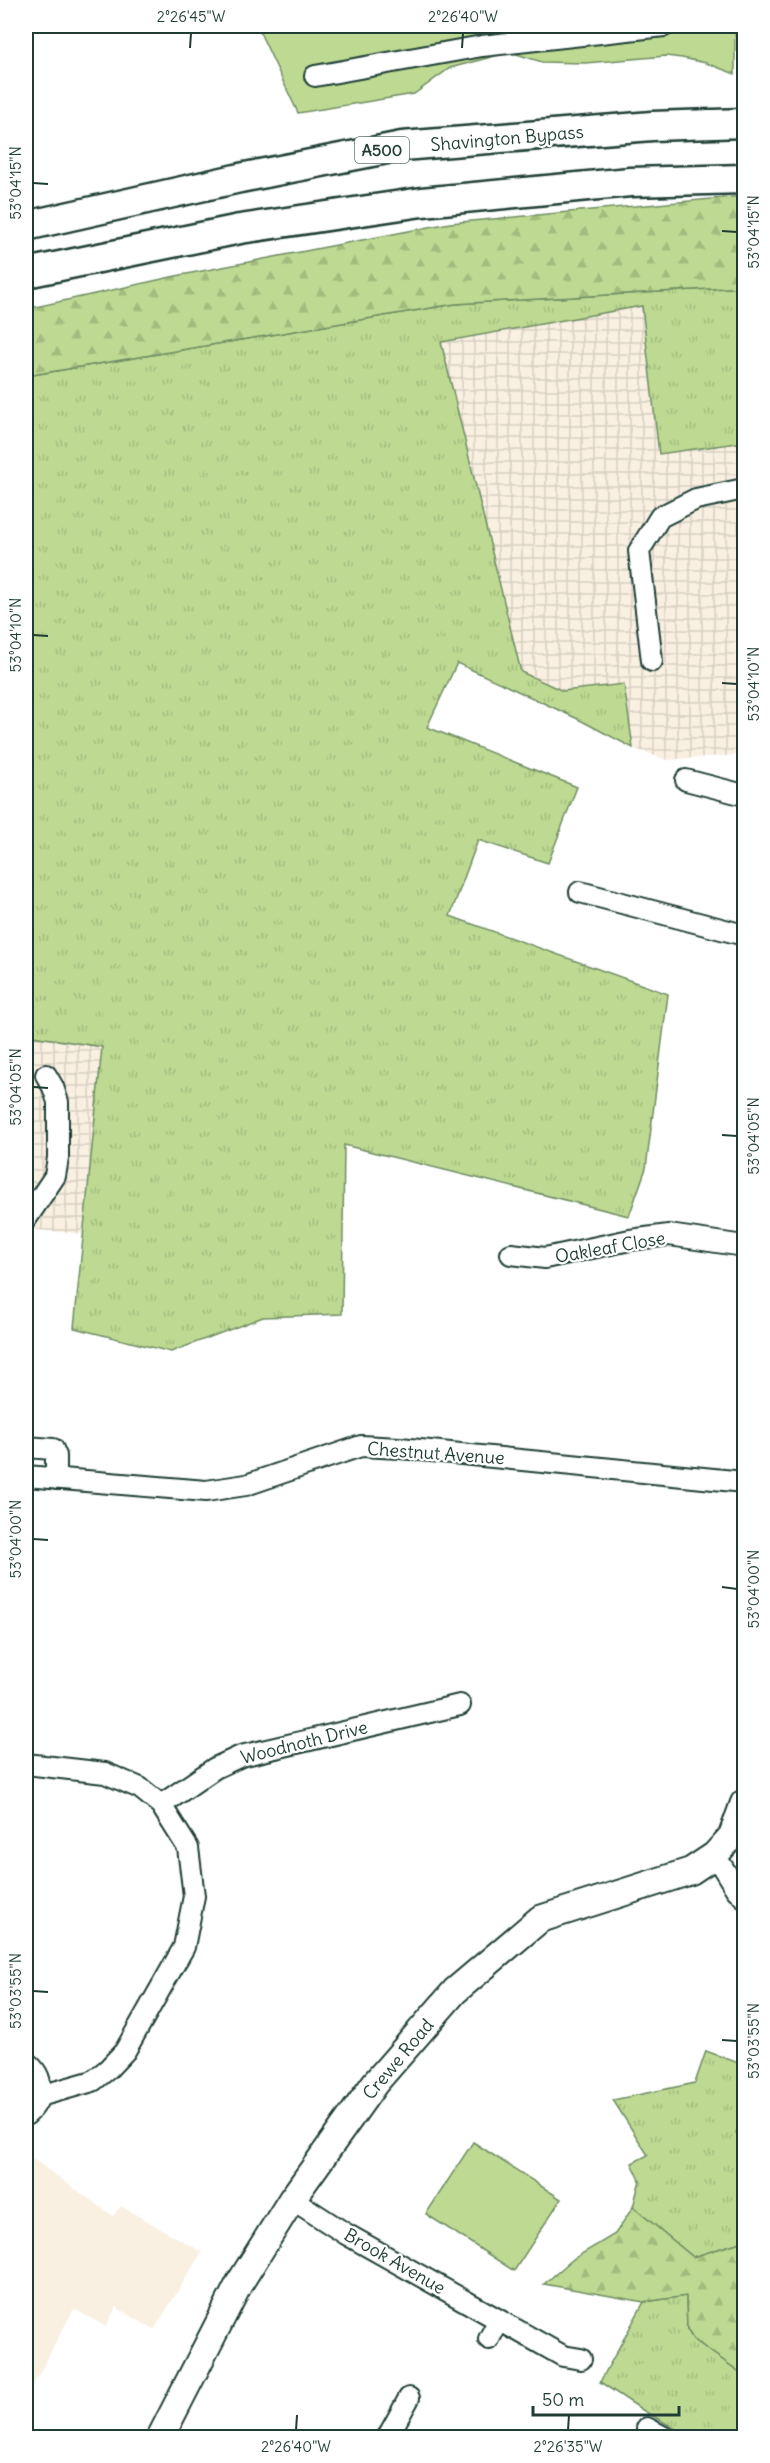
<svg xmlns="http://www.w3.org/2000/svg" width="770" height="2463" viewBox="0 0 770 2463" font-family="Delius,sans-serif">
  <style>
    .built { fill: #f9f0e2 }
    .industrial { fill: url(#industrial-grid) }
    .grass { fill: url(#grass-tufts); stroke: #6e8c63; stroke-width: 1.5 }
    .forest { fill: url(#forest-firs); stroke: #6e8c63; stroke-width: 1.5 }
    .pitch { fill: #beda92; stroke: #6e8c63; stroke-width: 1.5 }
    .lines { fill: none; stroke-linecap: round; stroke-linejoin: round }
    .minor-casing { stroke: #1f3d34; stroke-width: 24 }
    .major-casing { stroke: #1f3d34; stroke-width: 30 }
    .highway-casing { stroke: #1f3d34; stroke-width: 33 }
    .minor { stroke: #fff; stroke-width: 20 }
    .major { stroke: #fff; stroke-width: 26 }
    .highway { stroke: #fff; stroke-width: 28 }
    .ticks { fill: none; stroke: #1f3d34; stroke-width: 2 }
    .labels { text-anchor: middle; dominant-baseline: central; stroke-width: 4.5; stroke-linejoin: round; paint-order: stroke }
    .shield { fill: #fff; stroke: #627771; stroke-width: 1.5 }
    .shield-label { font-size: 16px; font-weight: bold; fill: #1f3d34 }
    .street-label { font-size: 18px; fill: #1f3d34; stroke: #fff }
    .neatline { fill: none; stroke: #1f3d34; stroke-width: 2 }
    .ticks-label { font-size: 15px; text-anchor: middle; fill: #1f3d34 }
  </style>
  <defs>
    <pattern id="industrial-grid" width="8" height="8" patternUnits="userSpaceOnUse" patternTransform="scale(1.5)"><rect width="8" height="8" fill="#f9f0e2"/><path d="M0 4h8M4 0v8" fill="none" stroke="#d5cfc2"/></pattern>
    <pattern id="grass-tufts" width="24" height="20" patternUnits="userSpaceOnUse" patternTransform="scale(1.5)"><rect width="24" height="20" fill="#beda92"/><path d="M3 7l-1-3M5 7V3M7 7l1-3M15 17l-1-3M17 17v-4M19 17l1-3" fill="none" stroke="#a3bc7e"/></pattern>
    <pattern id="forest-firs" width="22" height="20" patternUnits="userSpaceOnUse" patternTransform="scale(1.5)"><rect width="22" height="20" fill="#beda92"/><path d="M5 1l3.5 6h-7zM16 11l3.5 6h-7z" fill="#a3bc7e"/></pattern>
  </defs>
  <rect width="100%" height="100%" fill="#fff"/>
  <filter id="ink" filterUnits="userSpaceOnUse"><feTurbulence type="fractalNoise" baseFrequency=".0167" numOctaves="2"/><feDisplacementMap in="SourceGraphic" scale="12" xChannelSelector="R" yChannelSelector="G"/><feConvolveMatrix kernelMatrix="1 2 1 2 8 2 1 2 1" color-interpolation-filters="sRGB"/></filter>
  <g filter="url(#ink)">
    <path class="built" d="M26 2154 113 2216 121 2206 202 2252 154 2330 116 2307 106 2327 74 2309 26 2398Z"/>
    <path class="industrial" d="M642 305 659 454 744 442V757L736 755 667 760 633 748 623 684 563 691 521 672 441 342Z
      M26 1035 102 1047 83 1234 26 1229Z"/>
    <path class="grass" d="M744 287V442L659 454 642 306 441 342 521 672 563 691 624 684 633 748 578 719 457 663 427 727 577 787 548 863 478 840 450 916 668 994 646 1168 629 1216 344 1145 342 1314 263 1317 171 1352 74 1328 102 1047 26 1035V376L455 304Z
      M706 2051 744 2065V2108L736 2133 744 2138V2241L693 2257 633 2207 640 2180 632 2163 648 2155 613 2100 695 2083Z
      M686 2296 687 2329 693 2339 744 2375V2437H690L644 2411 600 2382 644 2302Z"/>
    <path class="forest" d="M744 196V287L455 304 26 376V309L176 276 450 223Z
      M633 2207 693 2257 744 2241V2375L693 2339 687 2329 686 2296 644 2302 544 2284 573 2259 615 2234Z"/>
    <path class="pitch" d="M257 26H735V74L706 63 682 58 666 56 585 63 542 62 510 52 450 68 414 94 298 113Z
      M473 2142 561 2199 514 2271 426 2214Z"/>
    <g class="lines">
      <g class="minor-casing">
        <path id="minor" d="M315 76 482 46 664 26
          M652 661 639 551 660 517 696 499 744 489
          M686 780 744 795
          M580 892 744 935
          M26 1219 55 1176 58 1158V1102L53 1087 46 1075
          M511 1254 545 1258 630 1240 669 1235 744 1246
          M26 1447 53 1449 56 1456V1479
          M26 1476 206 1491 246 1485 361 1446 400 1448 744 1482
          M26 1764 105 1773 140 1788 161 1805 215 1768 241 1756 460 1705
          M715 1855 736 1889 744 1897
          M26 2062C46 2077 44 2099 26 2115
          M40 2096 93 2081 108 2069 125 2051 184 1947 194 1896 188 1848 161 1805
          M292 2199 346 2234 563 2356 581 2359
          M489 2339 499 2320
          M647 2428 666 2438
          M387 2438 409 2398"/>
      </g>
      <g class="major-casing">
        <path id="major" d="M160 2438 239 2284 292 2199 375 2083 455 1991 540 1919 691 1871 715 1855 732 1836 744 1803"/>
      </g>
      <g class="highway-casing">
        <path id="highway" d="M26 226 240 178 402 146 652 126 744 123
          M26 273 240 229 422 202 630 182 744 179"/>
      </g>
      <use href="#minor" class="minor"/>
      <use href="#major" class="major"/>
      <use href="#highway" class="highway"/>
    </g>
  </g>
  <path class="ticks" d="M190 48 191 33M462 48 463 33M33 183 48 184M722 231 737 232M33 635 48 636M722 683 737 684M33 1087 48 1088M722 1135 737 1136M33 1539 48 1540M722 1587 737 1589M33 1991 48 1992M722 2040 737 2041M296 2430 297 2415M568 2430 569 2415"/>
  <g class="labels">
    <rect class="shield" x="355" y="137" width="54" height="26" rx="4.5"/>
    <g class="shield-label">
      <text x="382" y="150">A500</text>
    </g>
    <g class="street-label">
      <text transform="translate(507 138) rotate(-5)">Shavington Bypass</text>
      <text transform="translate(610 1247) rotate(-10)">Oakleaf Close</text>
      <text transform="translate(436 1453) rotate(4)">Chestnut Avenue</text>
      <text transform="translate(304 1742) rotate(-14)">Woodnoth Drive</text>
      <text transform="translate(398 2059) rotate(-50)">Crewe Road</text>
      <text transform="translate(395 2261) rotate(30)">Brook Avenue</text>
    </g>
  </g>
  <rect width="770" height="2463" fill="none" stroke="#fff" stroke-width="66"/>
  <path d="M533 2406v9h146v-9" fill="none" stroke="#1f3d34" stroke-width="3"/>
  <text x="542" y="2406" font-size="18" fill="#1f3d34" stroke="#ffffff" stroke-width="4.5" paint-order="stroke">50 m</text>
  <rect x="33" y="33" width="704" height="2397" class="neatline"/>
  <g class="ticks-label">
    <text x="191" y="22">2°26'45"W</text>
    <text x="463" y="22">2°26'40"W</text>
    <text transform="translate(16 183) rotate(-90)" y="5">53°04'15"N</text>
    <text transform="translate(754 232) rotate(-90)" y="5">53°04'15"N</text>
    <text transform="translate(16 635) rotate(-90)" y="5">53°04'10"N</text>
    <text transform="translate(754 684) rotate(-90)" y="5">53°04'10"N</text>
    <text transform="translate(16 1087) rotate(-90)" y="5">53°04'05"N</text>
    <text transform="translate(754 1136) rotate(-90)" y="5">53°04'05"N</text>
    <text transform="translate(16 1539) rotate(-90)" y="5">53°04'00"N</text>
    <text transform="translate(754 1589) rotate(-90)" y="5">53°04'00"N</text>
    <text transform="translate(16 1991) rotate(-90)" y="5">53°03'55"N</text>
    <text transform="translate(754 2041) rotate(-90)" y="5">53°03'55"N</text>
    <text x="296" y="2452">2°26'40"W</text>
    <text x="568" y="2452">2°26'35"W</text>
  </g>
</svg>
